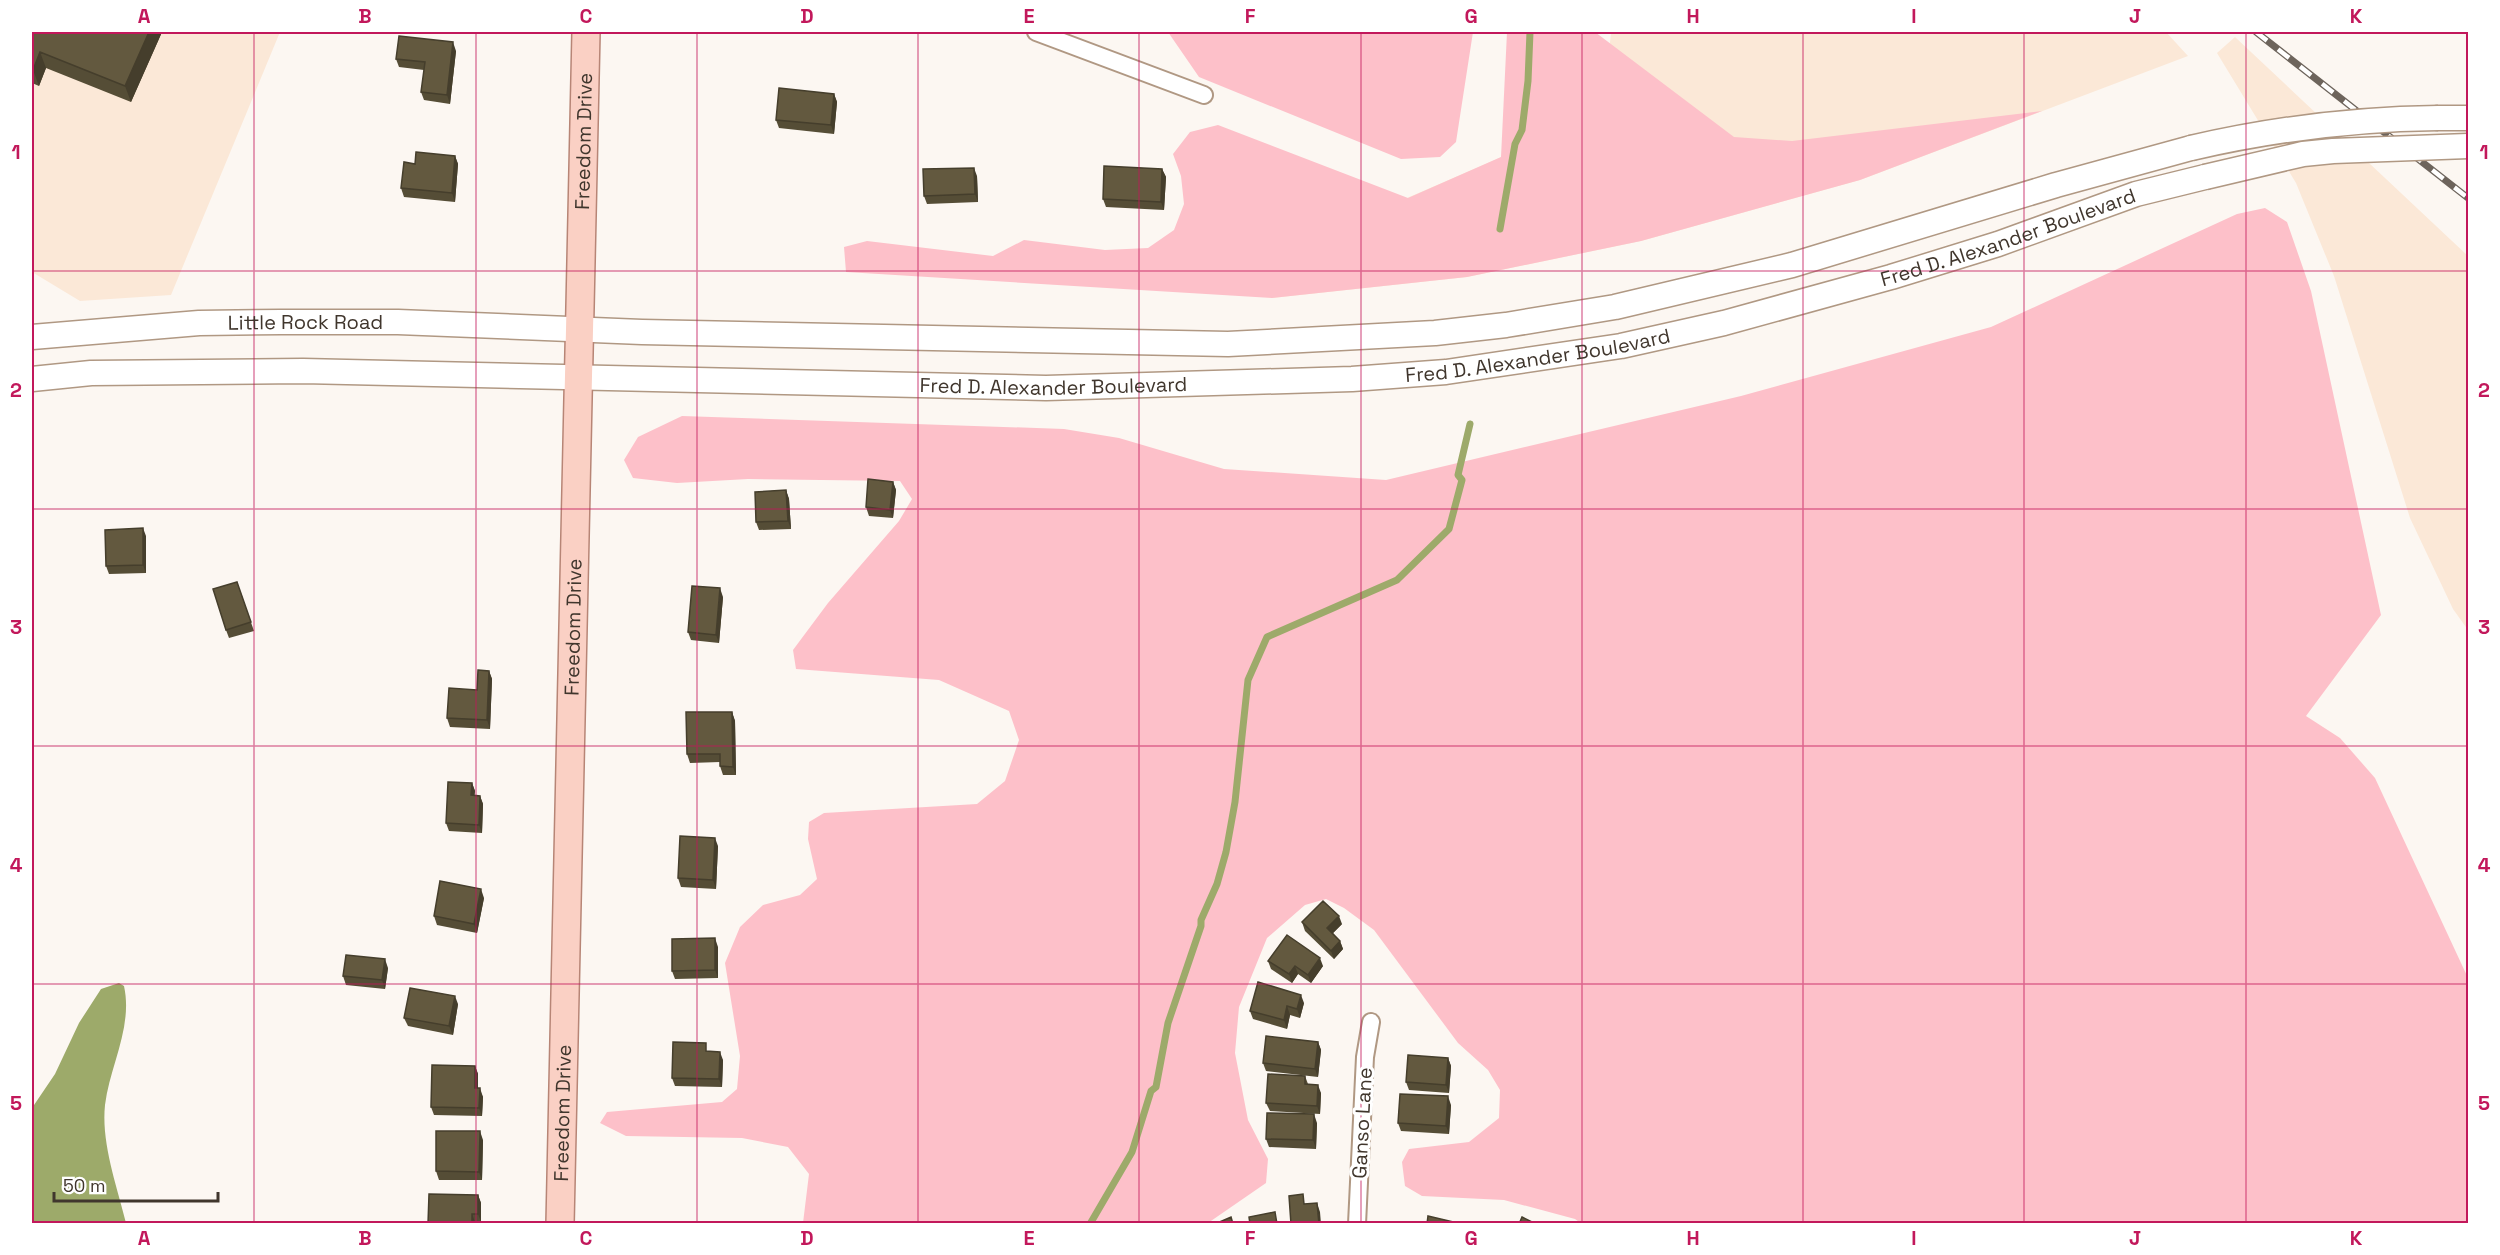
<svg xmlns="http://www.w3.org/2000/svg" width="2500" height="1255" viewBox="0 0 2500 1255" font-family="'Space Grotesk',sans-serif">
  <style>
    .built { fill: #fbe8d7 }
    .green { fill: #fdc0c9 }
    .water { fill: #9daa6a }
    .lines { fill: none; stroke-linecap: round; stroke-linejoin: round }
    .stream { stroke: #9daa6a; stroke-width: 7 }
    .minor-casing { stroke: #b09883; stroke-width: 20 }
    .secondary-casing { stroke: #b09883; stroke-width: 27 }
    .primary-casing { stroke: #b78576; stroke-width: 30 }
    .minor { stroke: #fff; stroke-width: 16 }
    .secondary { stroke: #fff; stroke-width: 24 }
    .primary { stroke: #fad0c4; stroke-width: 27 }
    .rail-casing { stroke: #6d645c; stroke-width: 7 }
    .rail { stroke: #fff; stroke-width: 4.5; stroke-dasharray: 14; stroke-linecap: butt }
    .secondary-bridge-casing { stroke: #b09883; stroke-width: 27; stroke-linecap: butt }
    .secondary-bridge { stroke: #fff; stroke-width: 24 }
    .wall { fill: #554d36 }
    .shaded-wall { fill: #453e2c }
    .building { fill: #63593f; stroke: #453e2c; stroke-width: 1.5 }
    .grid { fill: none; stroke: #c2185b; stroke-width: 1.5; stroke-opacity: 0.55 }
    .labels { text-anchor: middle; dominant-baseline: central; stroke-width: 6; stroke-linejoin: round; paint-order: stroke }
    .street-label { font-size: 20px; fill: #40362d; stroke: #fff }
    .neatline { fill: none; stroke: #c2185b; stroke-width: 2 }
    .grid-label { font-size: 20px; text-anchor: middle; font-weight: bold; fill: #c2185b }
  </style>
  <rect width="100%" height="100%" fill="#fcf7f2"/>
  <path class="built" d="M32 32H280L171 295 80 301 32 272Z
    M1609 32H2166L2188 56 1860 180 1641 241 1467 277 1272 298 1273 256 1601 114 1611 34Z
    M2235 37 2468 256V630L2453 609 2410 518 2334 276 2296 183 2217 53Z"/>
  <path class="green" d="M1168 32H1473L1456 142 1440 157 1401 159 1199 77Z
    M1507 32H1595L1734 137 1792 141 2042 111 1860 180 1641 241 1467 277 1272 298 846 272 844 247 867 241 993 256 1024 240 1105 250 1148 248 1174 230 1184 204 1181 176 1173 154 1190 132 1218 125 1408 198 1501 157Z
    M2265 208 2287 222 2311 291 2381 615 2306 716 2340 738 2375 778 2468 978V1223L1582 1224 1575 1219 1504 1200 1422 1196 1405 1186 1402 1162 1409 1149 1469 1142 1499 1118 1500 1090 1488 1070 1458 1043 1374 930 1344 908 1326 899 1305 905 1267 938 1239 1007 1235 1053 1248 1120 1268 1159 1266 1183 1208 1223H803L809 1174 788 1147 742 1138 626 1136 600 1123 607 1112 722 1102 737 1089 740 1056 725 963 740 927 763 905 800 895 817 879 808 839 809 822 824 813 977 804 1005 781 1019 740 1009 711 939 680 796 669 793 650 828 603 899 521 912 499 900 481 748 479 677 483 633 478 624 460 638 437 682 416 1064 429 1119 438 1224 469 1386 480 1741 396 1991 327 2237 214Z"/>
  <path class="water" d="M119 983 124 986C133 1027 110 1065 105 1105 101 1143 117 1186 126 1223H32V1108L55 1074 79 1023 101 989Z"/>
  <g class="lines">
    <path class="stream" d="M1500 229 1515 144 1522 130 1528 81 1530 32
      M1090 1224 1132 1152 1151 1091 1156 1087 1168 1023 1201 926V920L1217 884 1226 852 1235 802 1248 680 1267 637 1397 580 1449 529 1462 480 1458 475 1470 424"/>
    <g class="minor-casing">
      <path id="minor" d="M1036 32 1204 95
        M1357 1224 1365 1057 1371 1022"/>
    </g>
    <g class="secondary-casing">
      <g id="secondary">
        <path d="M2438 118H2468"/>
        <path id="s1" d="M32 337 199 323 281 322H398L642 332 1228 344 1435 333 1506 325 1615 307 1792 265 2056 185 2191 148"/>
        <path id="s2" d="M32 379 91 373 303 371 1046 388 1352 379 1446 372 1621 346 1724 323 1891 277 1998 244 2136 194 2205 177"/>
      </g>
    </g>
    <g class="primary-casing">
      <g id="primary">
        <path id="s3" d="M560 1224 586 32"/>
      </g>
    </g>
    <use href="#minor" class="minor"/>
    <use href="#secondary" class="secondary"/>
    <use href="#primary" class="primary"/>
    <g class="rail-casing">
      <path id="rail" d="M2256 32 2468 198"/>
    </g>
    <use href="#rail" class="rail"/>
    <g class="secondary-bridge-casing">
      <path id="secondary-bridge" d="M2191 148C2273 129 2354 119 2438 118
        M2205 177 2303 154 2333 151 2468 146"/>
    </g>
    <use href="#secondary-bridge" class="secondary-bridge"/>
  </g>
  <path class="wall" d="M32 32H162L131 102 46 68 39 86 32 83Z
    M456 51 450 104 424 100 421 92 424 70 399 67 396 59Z
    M834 94 837 102 834 134 779 128 776 120Z
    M455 156 458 164 455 202 404 197 401 188 415 164Z
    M1162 169 1166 177 1164 210 1106 207 1103 199Z
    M977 176 978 202 927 204 924 196Z
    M893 482 896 490 893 518 869 516 866 507Z
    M786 490 789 499 791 529 759 530 756 522Z
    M146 536V573L109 574 106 566Z
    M237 582 254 631 229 638 226 630Z
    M723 597 719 643 691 640 688 632Z
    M489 671 492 679 490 729 450 727 447 718 477 690Z
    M732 712 735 721 736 775H723L720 766V762L690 763 687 754Z
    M472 783 475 791 474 795 480 796 483 804 482 833 449 831 446 823Z
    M718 846 716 889 681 887 678 878Z
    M484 898 477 933 437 925 434 916Z
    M1302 922 1342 924 1333 933 1340 941 1343 949 1334 959 1305 931Z
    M718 947V978L675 979 672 971Z
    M1268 961 1323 966 1311 983 1298 974 1292 983 1271 969Z
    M388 968 385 989 346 985 343 976Z
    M1304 1003 1300 1018 1290 1015 1287 1029 1253 1019 1250 1011Z
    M458 1004 453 1035 408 1026 404 1018Z
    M1318 1042 1321 1050 1318 1077 1266 1071 1263 1063Z
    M709 1051 723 1060 722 1087 675 1086 672 1078Z
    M1448 1058 1451 1066 1449 1093 1409 1090 1406 1082Z
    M475 1066 478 1074V1088L483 1097 482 1116 434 1115 431 1107Z
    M1305 1076 1308 1084 1321 1093 1320 1114 1270 1111 1266 1103Z
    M1451 1105 1449 1134 1401 1131 1398 1123Z
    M1317 1123 1316 1149 1269 1147 1266 1139Z
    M483 1140 482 1180H439L436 1171Z
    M478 1195 481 1203V1222L428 1224Z"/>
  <path class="shaded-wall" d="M149 32H162L131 102 125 86Z
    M453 42 456 51 450 104 447 95Z
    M40 52 46 68 39 86 33 70Z
    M834 94 837 102 834 134 831 125Z
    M455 156 458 164 455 202 452 193Z
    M974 168 977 176 978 202 975 194Z
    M1162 169 1166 177 1164 210 1161 202Z
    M893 482 896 490 893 518 890 510Z
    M786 490 789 499 791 529 788 521Z
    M143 528 146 536V573L143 565Z
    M720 588 723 597 719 643 716 635Z
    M489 671 492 679 490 729 487 720Z
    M732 712 735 721 736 775 733 767Z
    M472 783 475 791 474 804 471 795Z
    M480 796 483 804 482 833 479 825Z
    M715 838 718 846 716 889 713 880Z
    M481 889 484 898 477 933 474 924Z
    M1339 916 1342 924 1330 936 1327 928Z
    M715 938 718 947V978L715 970Z
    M1340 941 1343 949 1334 959 1331 951Z
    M1320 958 1323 966 1311 983 1308 975Z
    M385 959 388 968 385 989 382 980Z
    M1295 966 1298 974 1292 983 1289 974Z
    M1301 995 1304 1003 1300 1018 1297 1009Z
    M455 996 458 1004 453 1035 449 1026Z
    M1287 1006 1290 1015 1287 1029 1284 1020Z
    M1318 1042 1321 1050 1318 1077 1315 1069Z
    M720 1052 723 1060 722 1087 719 1079Z
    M1448 1058 1451 1066 1449 1093 1446 1085Z
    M475 1066 478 1074V1097L475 1088Z
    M1318 1085 1321 1093 1320 1114 1317 1106Z
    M480 1088 483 1097 482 1116 479 1108Z
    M1448 1096 1451 1105 1449 1134 1446 1126Z
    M1314 1114 1317 1123 1316 1149 1313 1140Z
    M480 1131 483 1140 482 1180 479 1172Z
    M478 1195 481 1203V1222L478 1214Z
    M1317 1203 1320 1212 1321 1224H1319Z
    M472 1214 475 1222V1224H472Z"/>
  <path class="building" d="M32 32H149L125 86 40 52 33 70 32 69Z
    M399 36 453 42 447 95 421 92 425 62 396 59Z
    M779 88 834 94 831 125 776 120Z
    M416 152 455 156 452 193 401 188 404 162 415 164Z
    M1104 166 1162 169 1161 202 1103 199Z
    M974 168 975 194 924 196 923 169Z
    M868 479 893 482 890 510 866 507Z
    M786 490 788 521 756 522 755 492Z
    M143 528V565L106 566 105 530Z
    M237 582 251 622 226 630 213 589Z
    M692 586 720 588 716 635 688 632Z
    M478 670 489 671 487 720 447 718 449 688 477 690Z
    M686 712H732L733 767 720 766V754H687Z
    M448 782 472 783 471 795 480 796 479 825 446 823Z
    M680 836 715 838 713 880 678 878Z
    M440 881 481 889 474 924 434 916Z
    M1323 901 1339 916 1327 928 1340 941 1331 951 1302 922Z
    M1287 935 1320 958 1308 975 1295 966 1289 974 1268 961Z
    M715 938V970L672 971V939Z
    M346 955 385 959 382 980 343 976Z
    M1258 982 1301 995 1297 1009 1287 1006 1284 1020 1250 1011Z
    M410 988 455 996 449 1026 404 1018Z
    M1266 1036 1318 1042 1315 1069 1263 1063Z
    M673 1042 706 1043V1051L720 1052 719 1079 672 1078Z
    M1408 1055 1448 1058 1446 1085 1406 1082Z
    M432 1065 475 1066V1088H480L479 1108 431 1107Z
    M1268 1074 1305 1076V1084L1318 1085 1317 1106 1266 1103Z
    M1400 1094 1448 1096 1446 1126 1398 1123Z
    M1267 1113 1314 1114 1313 1140 1266 1139Z
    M436 1131H480L479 1172 436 1171Z
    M429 1194 478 1195V1214H472V1224H428Z
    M1303 1194 1304 1204 1317 1203 1319 1224H1291L1289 1196Z
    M1275 1212 1277 1224H1250L1249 1217Z
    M1428 1216 1458 1223V1224H1427Z
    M1231 1217 1233 1224H1215Z
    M1522 1217 1536 1224H1519Z"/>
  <path class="grid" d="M254 32V1224M476 32V1224M697 32V1224M918 32V1224M1139 32V1224M1361 32V1224M1582 32V1224M1803 32V1224M2024 32V1224M2246 32V1224M32 271H2468M32 509H2468M32 746H2468M32 984H2468"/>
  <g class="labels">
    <g class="street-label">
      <text stroke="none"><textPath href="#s3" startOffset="1083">Freedom Drive</textPath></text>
      <text stroke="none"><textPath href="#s2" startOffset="1994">Fred D. Alexander Boulevard</textPath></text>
      <text stroke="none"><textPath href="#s1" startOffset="274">Little Rock Road</textPath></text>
      <text stroke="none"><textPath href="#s2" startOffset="1508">Fred D. Alexander Boulevard</textPath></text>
      <text stroke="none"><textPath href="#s2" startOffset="1022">Fred D. Alexander Boulevard</textPath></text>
      <text stroke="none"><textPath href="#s3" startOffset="597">Freedom Drive</textPath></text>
      <text stroke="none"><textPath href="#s3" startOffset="111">Freedom Drive</textPath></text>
      <text transform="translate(1362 1123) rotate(-87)">Ganso Lane</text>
    </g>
  </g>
  <rect width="2500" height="1255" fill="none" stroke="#ffffff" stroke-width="66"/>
  <path d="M54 1192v9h164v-9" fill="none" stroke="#40362d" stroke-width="3"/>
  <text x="63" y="1192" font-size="18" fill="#40362d" stroke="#ffffff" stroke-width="4.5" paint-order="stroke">50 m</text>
  <rect x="33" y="33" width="2434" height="1189" class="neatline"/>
  <g class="grid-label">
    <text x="144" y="23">A</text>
    <text x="365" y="23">B</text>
    <text x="586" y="23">C</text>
    <text x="807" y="23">D</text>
    <text x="1029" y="23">E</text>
    <text x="1250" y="23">F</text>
    <text x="1471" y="23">G</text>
    <text x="1693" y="23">H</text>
    <text x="1914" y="23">I</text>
    <text x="2135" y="23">J</text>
    <text x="2356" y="23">K</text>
    <text x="16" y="159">1</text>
    <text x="2484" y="159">1</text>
    <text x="16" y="397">2</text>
    <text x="2484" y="397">2</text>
    <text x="16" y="634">3</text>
    <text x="2484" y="634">3</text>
    <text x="16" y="872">4</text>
    <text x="2484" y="872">4</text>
    <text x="16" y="1110">5</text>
    <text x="2484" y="1110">5</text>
    <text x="144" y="1245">A</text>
    <text x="365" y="1245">B</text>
    <text x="586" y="1245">C</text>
    <text x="807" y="1245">D</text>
    <text x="1029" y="1245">E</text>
    <text x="1250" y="1245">F</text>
    <text x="1471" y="1245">G</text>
    <text x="1693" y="1245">H</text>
    <text x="1914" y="1245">I</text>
    <text x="2135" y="1245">J</text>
    <text x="2356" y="1245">K</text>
  </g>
</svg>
